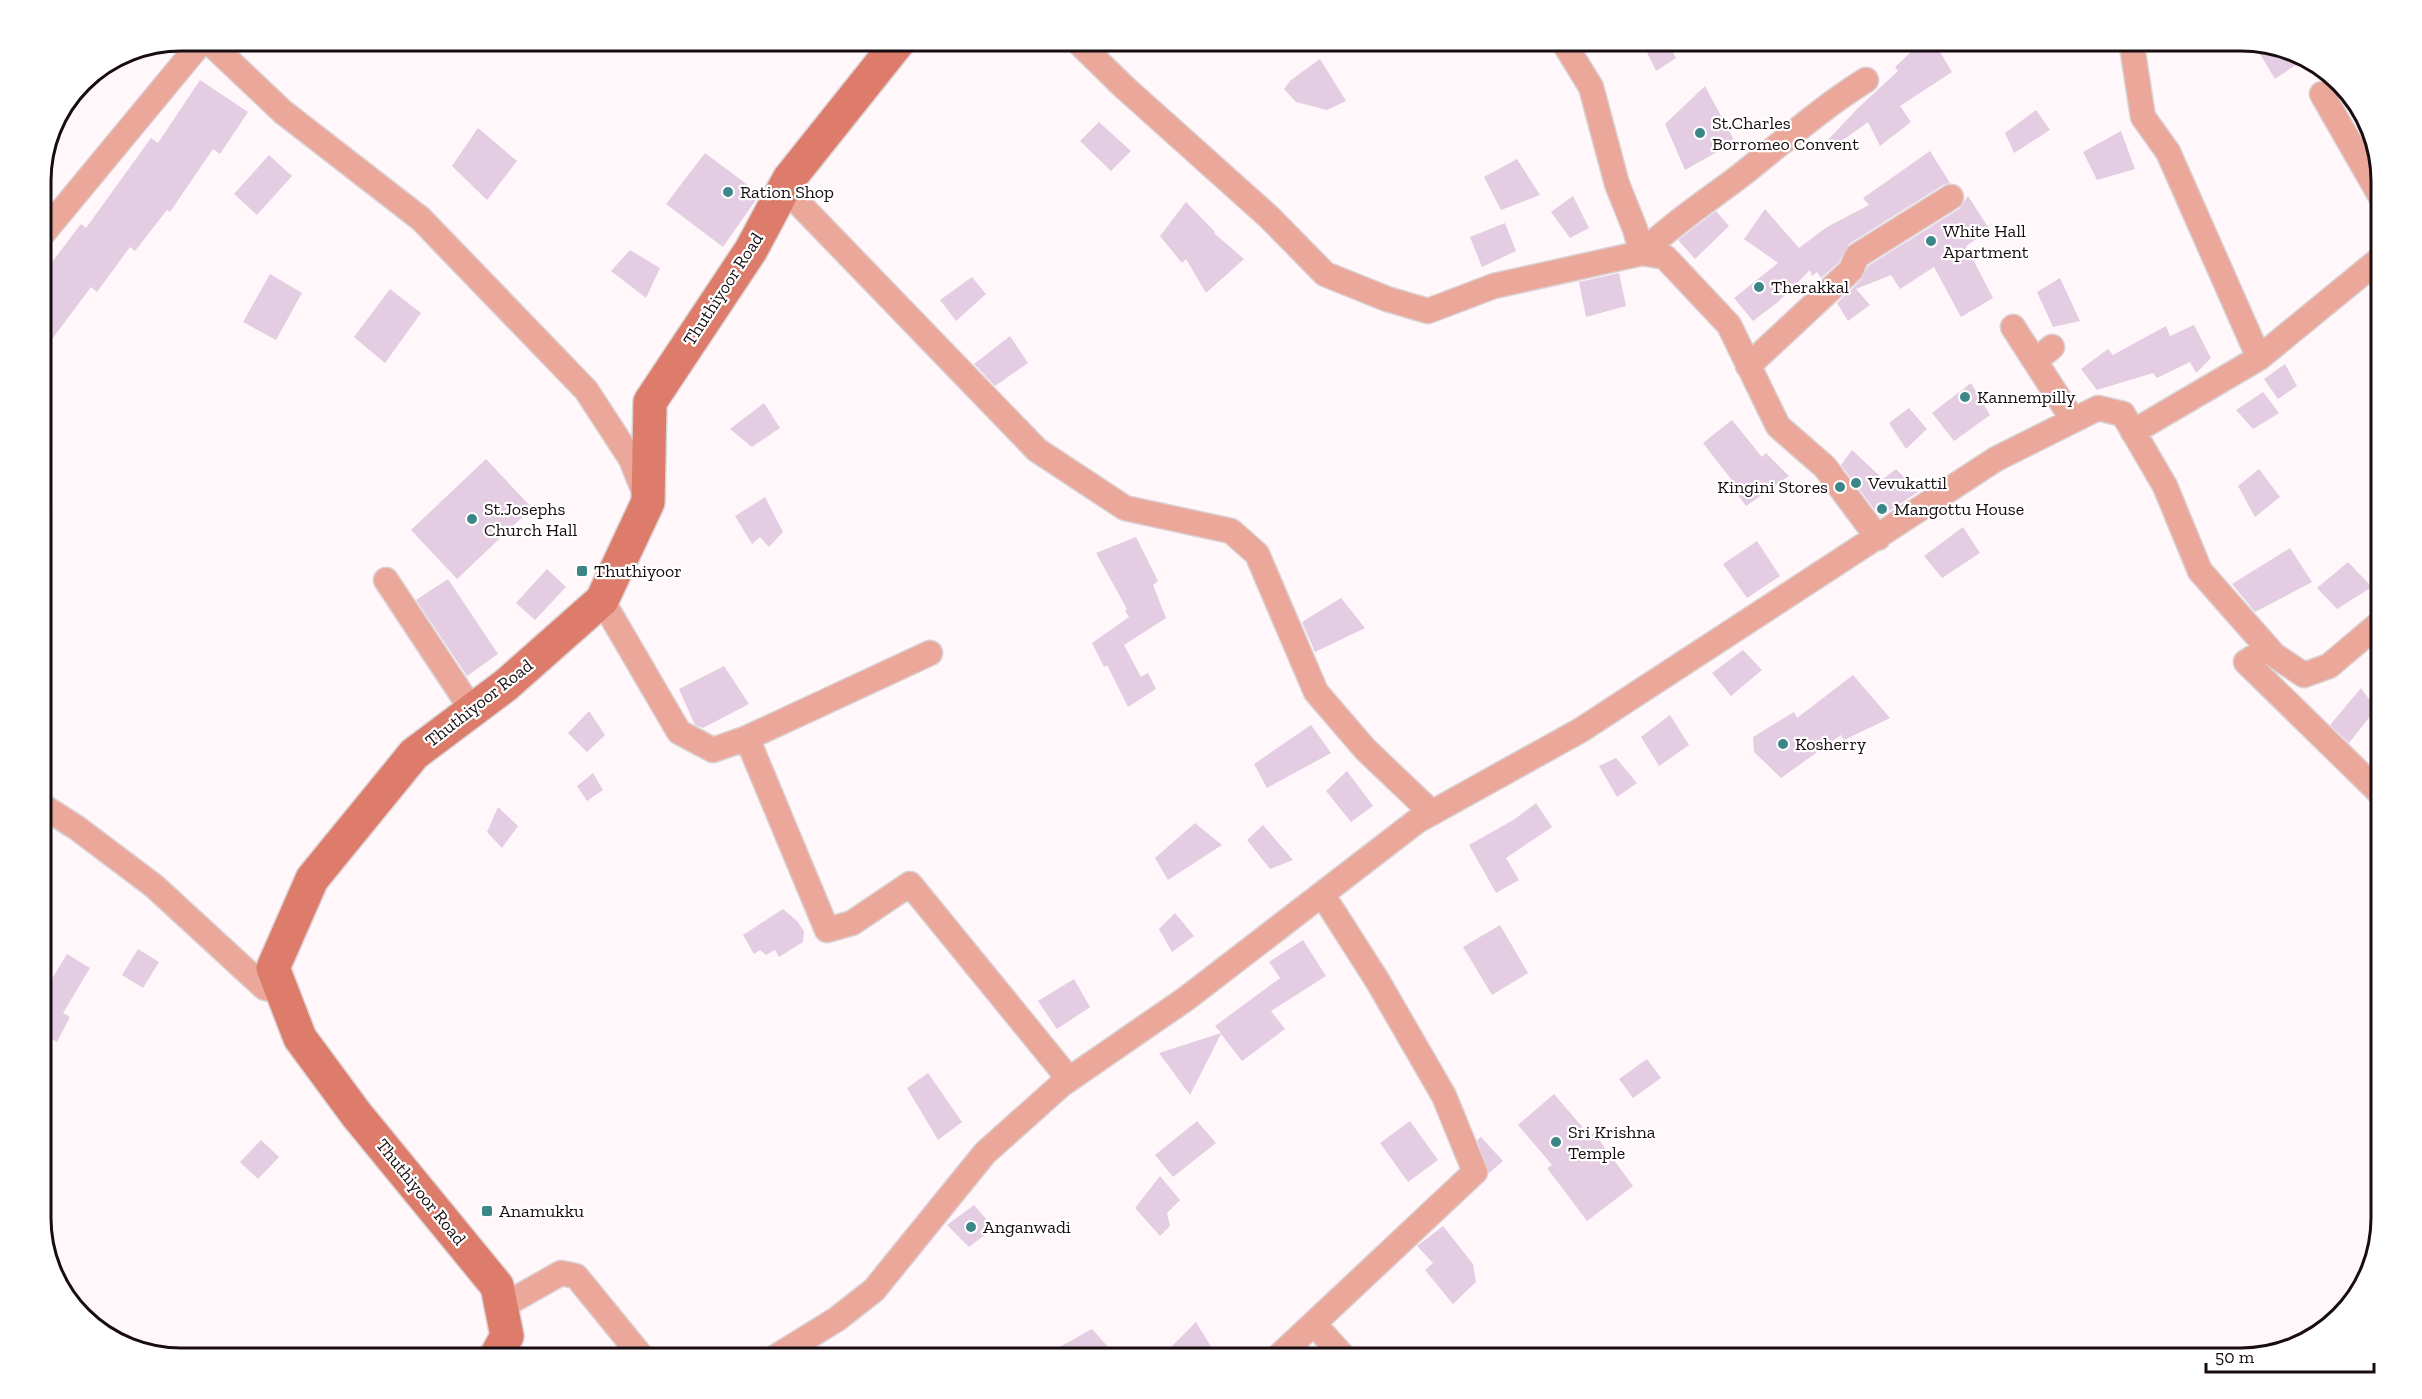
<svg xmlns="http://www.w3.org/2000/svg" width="2422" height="1399" viewBox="0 0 2422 1399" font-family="'Zilla Slab',serif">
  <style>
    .building { fill: #e4cce3 }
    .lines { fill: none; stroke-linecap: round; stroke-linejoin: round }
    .street-casing { stroke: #dad2d4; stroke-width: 27 }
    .secondary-casing { stroke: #dad2d4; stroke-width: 36 }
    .street { stroke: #eaa79a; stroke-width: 24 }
    .secondary { stroke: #dd7c6a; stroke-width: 33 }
    .poi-dot { fill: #3d8687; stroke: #fff; stroke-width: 2 }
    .labels { text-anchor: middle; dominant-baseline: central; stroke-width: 4.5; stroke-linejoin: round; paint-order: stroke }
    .poi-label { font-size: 18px; fill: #190d11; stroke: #fff; text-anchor: start }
    .street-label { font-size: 18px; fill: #190d11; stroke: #fff }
    .rim { fill: none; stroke: #190d11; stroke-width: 3 }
  </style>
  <rect width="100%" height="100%" fill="#fff7f9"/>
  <path class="building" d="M1641 40H1666L1676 58 1656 71Z
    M1904 40H1933L1952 72 1900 106 1911 122 1880 146 1868 122 1832 148 1826 142 1858 108 1898 71 1895 67 1911 52Z
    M2254 44 2270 48 2306 58 2275 79Z
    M1320 59 1346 101 1327 110 1296 102 1284 89 1291 80Z
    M200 80 248 112 220 154 213 149 170 212 167 210 135 251 130 247 97 292 91 287 41 354V260L49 266 81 224 86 228 151 138 158 143Z
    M1705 86 1735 142 1685 170 1665 124Z
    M2036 110 2050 130 2014 153 2005 133Z
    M1099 122 1131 151 1111 171 1080 141Z
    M478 128 517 161 487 200 452 166Z
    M2121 131 2135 169 2097 180 2083 152Z
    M1930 151 1950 183 1943 185 1849 244 1839 262 1821 278 1817 272 1812 276 1810 270 1778 302 1753 321 1734 298 1778 263 1744 239 1765 209 1799 248 1827 227 1869 205 1863 198Z
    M705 153 760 194 723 247 666 204Z
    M269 155 292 176 257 215 234 194Z
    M1517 159 1540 195 1501 210 1484 177Z
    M1573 196 1589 228 1570 238 1551 212Z
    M1968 196 1990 230 1966 246 1993 298 1961 317 1934 267 1900 289 1891 275 1856 289 1870 305 1848 321 1837 303 1861 280 1868 266 1959 209Z
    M1186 202 1215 232 1214 233 1244 259 1206 293 1186 259 1182 263 1160 236Z
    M1716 211 1729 226 1695 259 1678 240Z
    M1505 223 1516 251 1482 267 1470 237Z
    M630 250 660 268 646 298 611 271Z
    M1619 273 1626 306 1586 317 1579 282Z
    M270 274 302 293 276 340 243 322Z
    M972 277 986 294 956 321 940 300Z
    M2060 278 2080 321 2053 327 2037 292Z
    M390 289 421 313 385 363 354 337Z
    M2194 325 2211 358 2196 373 2190 362 2157 378 2153 373 2097 390 2081 369 2108 349 2113 355 2166 326 2170 336Z
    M1010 336 1028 363 995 386 974 364Z
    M2285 364 2297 386 2278 399 2264 379Z
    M1971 383 1990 415 1954 441 1932 413Z
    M2263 392 2279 413 2253 429 2236 410Z
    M764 403 780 428 752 447 730 429Z
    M1909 408 1927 429 1906 449 1889 423Z
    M1732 420 1762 457 1766 453 1789 476 1746 506 1731 486 1734 483 1703 443Z
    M1852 450 1883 479 1896 469 1918 492 1880 517 1841 465Z
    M486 459 532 508 457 579 411 530Z
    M2259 469 2280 497 2255 517 2238 486Z
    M765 497 783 532 769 547 760 537 752 544 735 516Z
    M1963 527 1980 553 1942 578 1924 556Z
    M1136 537 1158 581 1153 585 1166 618 1124 645 1141 677 1148 673 1156 689 1128 707 1107 665 1104 667 1092 643 1129 617 1125 611 1127 609 1096 553Z
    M1757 541 1780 576 1747 598 1723 564Z
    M2290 548 2312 582 2255 612 2232 584Z
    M2348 562 2372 587 2337 609 2317 588Z
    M547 569 566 587 535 620 516 603Z
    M448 579 498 654 467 676 416 600Z
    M1341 598 1365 628 1315 652 1302 622Z
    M1743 650 1762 670 1731 696 1712 673Z
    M724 666 749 704 703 728 695 725 679 689Z
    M1853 675 1890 718 1844 740 1841 735 1781 778 1754 752 1753 737 1794 712 1797 718Z
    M2361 688 2376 709 2349 743 2330 725Z
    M589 711 605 735 587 752 568 733Z
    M1670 715 1689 745 1659 766 1641 737Z
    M1311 725 1331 753 1267 788 1254 764Z
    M1616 758 1637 783 1617 797 1599 766Z
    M1347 771 1373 806 1351 822 1326 791Z
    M593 773 603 790 587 801 577 786Z
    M1536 803 1552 827 1506 858 1519 880 1496 893 1469 845 1515 819Z
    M498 807 518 826 502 848 487 832Z
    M1195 823 1222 845 1168 880 1155 858Z
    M1263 825 1293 860 1270 869 1247 840Z
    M783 909 797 921 804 931 803 942 779 957 775 950 766 955 760 950 754 954 743 935Z
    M1175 913 1194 936 1172 952 1159 929Z
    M1500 925 1528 973 1492 995 1463 947Z
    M1303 940 1326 976 1271 1011 1285 1029 1242 1061 1221 1034 1190 1095 1159 1053 1221 1033 1215 1026 1280 978 1269 962Z
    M138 949 159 962 143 988 122 975Z
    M67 954 90 968 63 1013 70 1017 57 1042 41 1033V997Z
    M1074 979 1090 1007 1057 1029 1038 1001Z
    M1647 1059 1661 1078 1633 1098 1619 1079Z
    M928 1073 962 1122 938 1140 907 1088Z
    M1554 1094 1590 1136 1594 1133 1633 1186 1587 1221 1547 1168 1552 1165 1518 1125Z
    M1197 1121 1216 1143 1173 1177 1155 1155Z
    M1410 1121 1438 1160 1408 1182 1380 1143Z
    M1481 1137 1503 1161 1489 1173 1477 1140Z
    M261 1140 279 1157 258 1179 240 1162Z
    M1160 1176 1180 1200 1167 1213 1170 1226 1160 1236 1135 1208Z
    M974 1205 994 1228 969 1247 947 1225Z
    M1443 1226 1473 1264 1476 1282 1453 1304 1425 1270 1433 1263 1417 1246Z
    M1196 1322 1218 1358H1160Z
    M1092 1329 1118 1358 1038 1359Z"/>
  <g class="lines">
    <g class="street-casing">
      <path id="street" d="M207 40 283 112 421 219 586 390 631 459 645 494
        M1076 40 1124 87 1269 217 1325 274 1387 299 1428 311 1494 286 1642 253 1665 257 1729 325 1778 426 1825 467 1878 538
        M1562 40 1591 87 1617 184 1635 229 1642 253C1672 224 1707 201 1740 176 1782 143 1821 108 1866 80
        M2131 40 2143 117 2168 152 2259 358 2133 432
        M2322 94 2381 197
        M784 188 1037 450 1125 508 1231 531 1257 554 1316 692 1365 749 1432 813
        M41 236 203 40
        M2013 327 2073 420
        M2259 358 2381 258
        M2035 361 2052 347
        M1748 366 1851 270 1857 256 1951 197
        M386 580 472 710
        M602 600 679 732 713 750 747 738 827 930 852 923 910 884 1069 1079
        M2268 648 2246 662 2381 794
        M747 738 930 653
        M41 805 77 828 154 886 265 988 282 990
        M501 1307 561 1273 576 1276 643 1358
        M1314 1324 1345 1358
        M774 1358 837 1319 874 1290 985 1153 1061 1085 1187 998 1417 821 1581 730 1996 459 2098 408 2123 414 2165 486 2200 571 2274 655 2304 675 2329 666 2381 622
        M1277 1358 1475 1172 1444 1096 1377 980 1322 894"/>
    </g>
    <g class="secondary-casing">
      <path id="secondary" d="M495 1358 507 1336 497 1286 356 1114 300 1038 273 968 312 879 414 754 506 685 602 600 648 502 650 402 751 250 789 179 900 40"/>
    </g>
    <use href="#street" class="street"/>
    <use href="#secondary" class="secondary"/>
  </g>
  <g class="poi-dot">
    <circle cx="1700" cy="133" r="6"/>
    <circle cx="728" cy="192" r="6"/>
    <circle cx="1931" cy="241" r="6"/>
    <circle cx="1759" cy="287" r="6"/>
    <circle cx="1965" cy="397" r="6"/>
    <circle cx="1856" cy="483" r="6"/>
    <circle cx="1840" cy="487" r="6"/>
    <circle cx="1882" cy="509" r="6"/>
    <circle cx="472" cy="519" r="6"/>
    <rect x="576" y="565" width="12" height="12" rx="3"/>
    <circle cx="1783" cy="744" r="6"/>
    <circle cx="1556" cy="1142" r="6"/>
    <rect x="481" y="1205" width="12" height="12" rx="3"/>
    <circle cx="971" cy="1227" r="6"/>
  </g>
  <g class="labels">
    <g class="poi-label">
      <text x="1712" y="123">St.Charles<tspan x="1712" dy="21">Borromeo Convent</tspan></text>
      <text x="740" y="192">Ration Shop</text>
      <text x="1943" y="231">White Hall<tspan x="1943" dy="21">Apartment</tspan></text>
      <text x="1771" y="287">Therakkal</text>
      <text x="1977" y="397">Kannempilly</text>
      <text x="1868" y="483">Vevukattil</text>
      <text x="1828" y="487" text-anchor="end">Kingini Stores</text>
      <text x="484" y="509">St.Josephs<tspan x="484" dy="21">Church Hall</tspan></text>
      <text x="1894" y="509">Mangottu House</text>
      <text x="594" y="571">Thuthiyoor</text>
      <text x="1795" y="744">Kosherry</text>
      <text x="1568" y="1132">Sri Krishna<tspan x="1568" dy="21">Temple</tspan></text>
      <text x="499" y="1211">Anamukku</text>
      <text x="983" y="1227">Anganwadi</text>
    </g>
    <g class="street-label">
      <text transform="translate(723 289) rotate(-57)">Thuthiyoor Road</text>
      <text transform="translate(479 703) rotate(-38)">Thuthiyoor Road</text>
      <text transform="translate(421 1192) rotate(51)">Thuthiyoor Road</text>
    </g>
  </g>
  <path d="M0 0H2422V1399H0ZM181 51H2241A130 130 0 0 1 2371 181V1218A130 130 0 0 1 2241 1348H181A130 130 0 0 1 51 1218V181A130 130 0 0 1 181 51Z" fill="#fff" fill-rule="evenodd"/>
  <path class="rim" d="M181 51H2241A130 130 0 0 1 2371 181V1218A130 130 0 0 1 2241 1348H181A130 130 0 0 1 51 1218V181A130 130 0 0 1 181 51Z"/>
  <path d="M2206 1363v9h168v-9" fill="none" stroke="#190d11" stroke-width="3"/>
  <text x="2215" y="1363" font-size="18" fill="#190d11" stroke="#ffffff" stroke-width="4.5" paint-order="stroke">50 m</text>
</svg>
